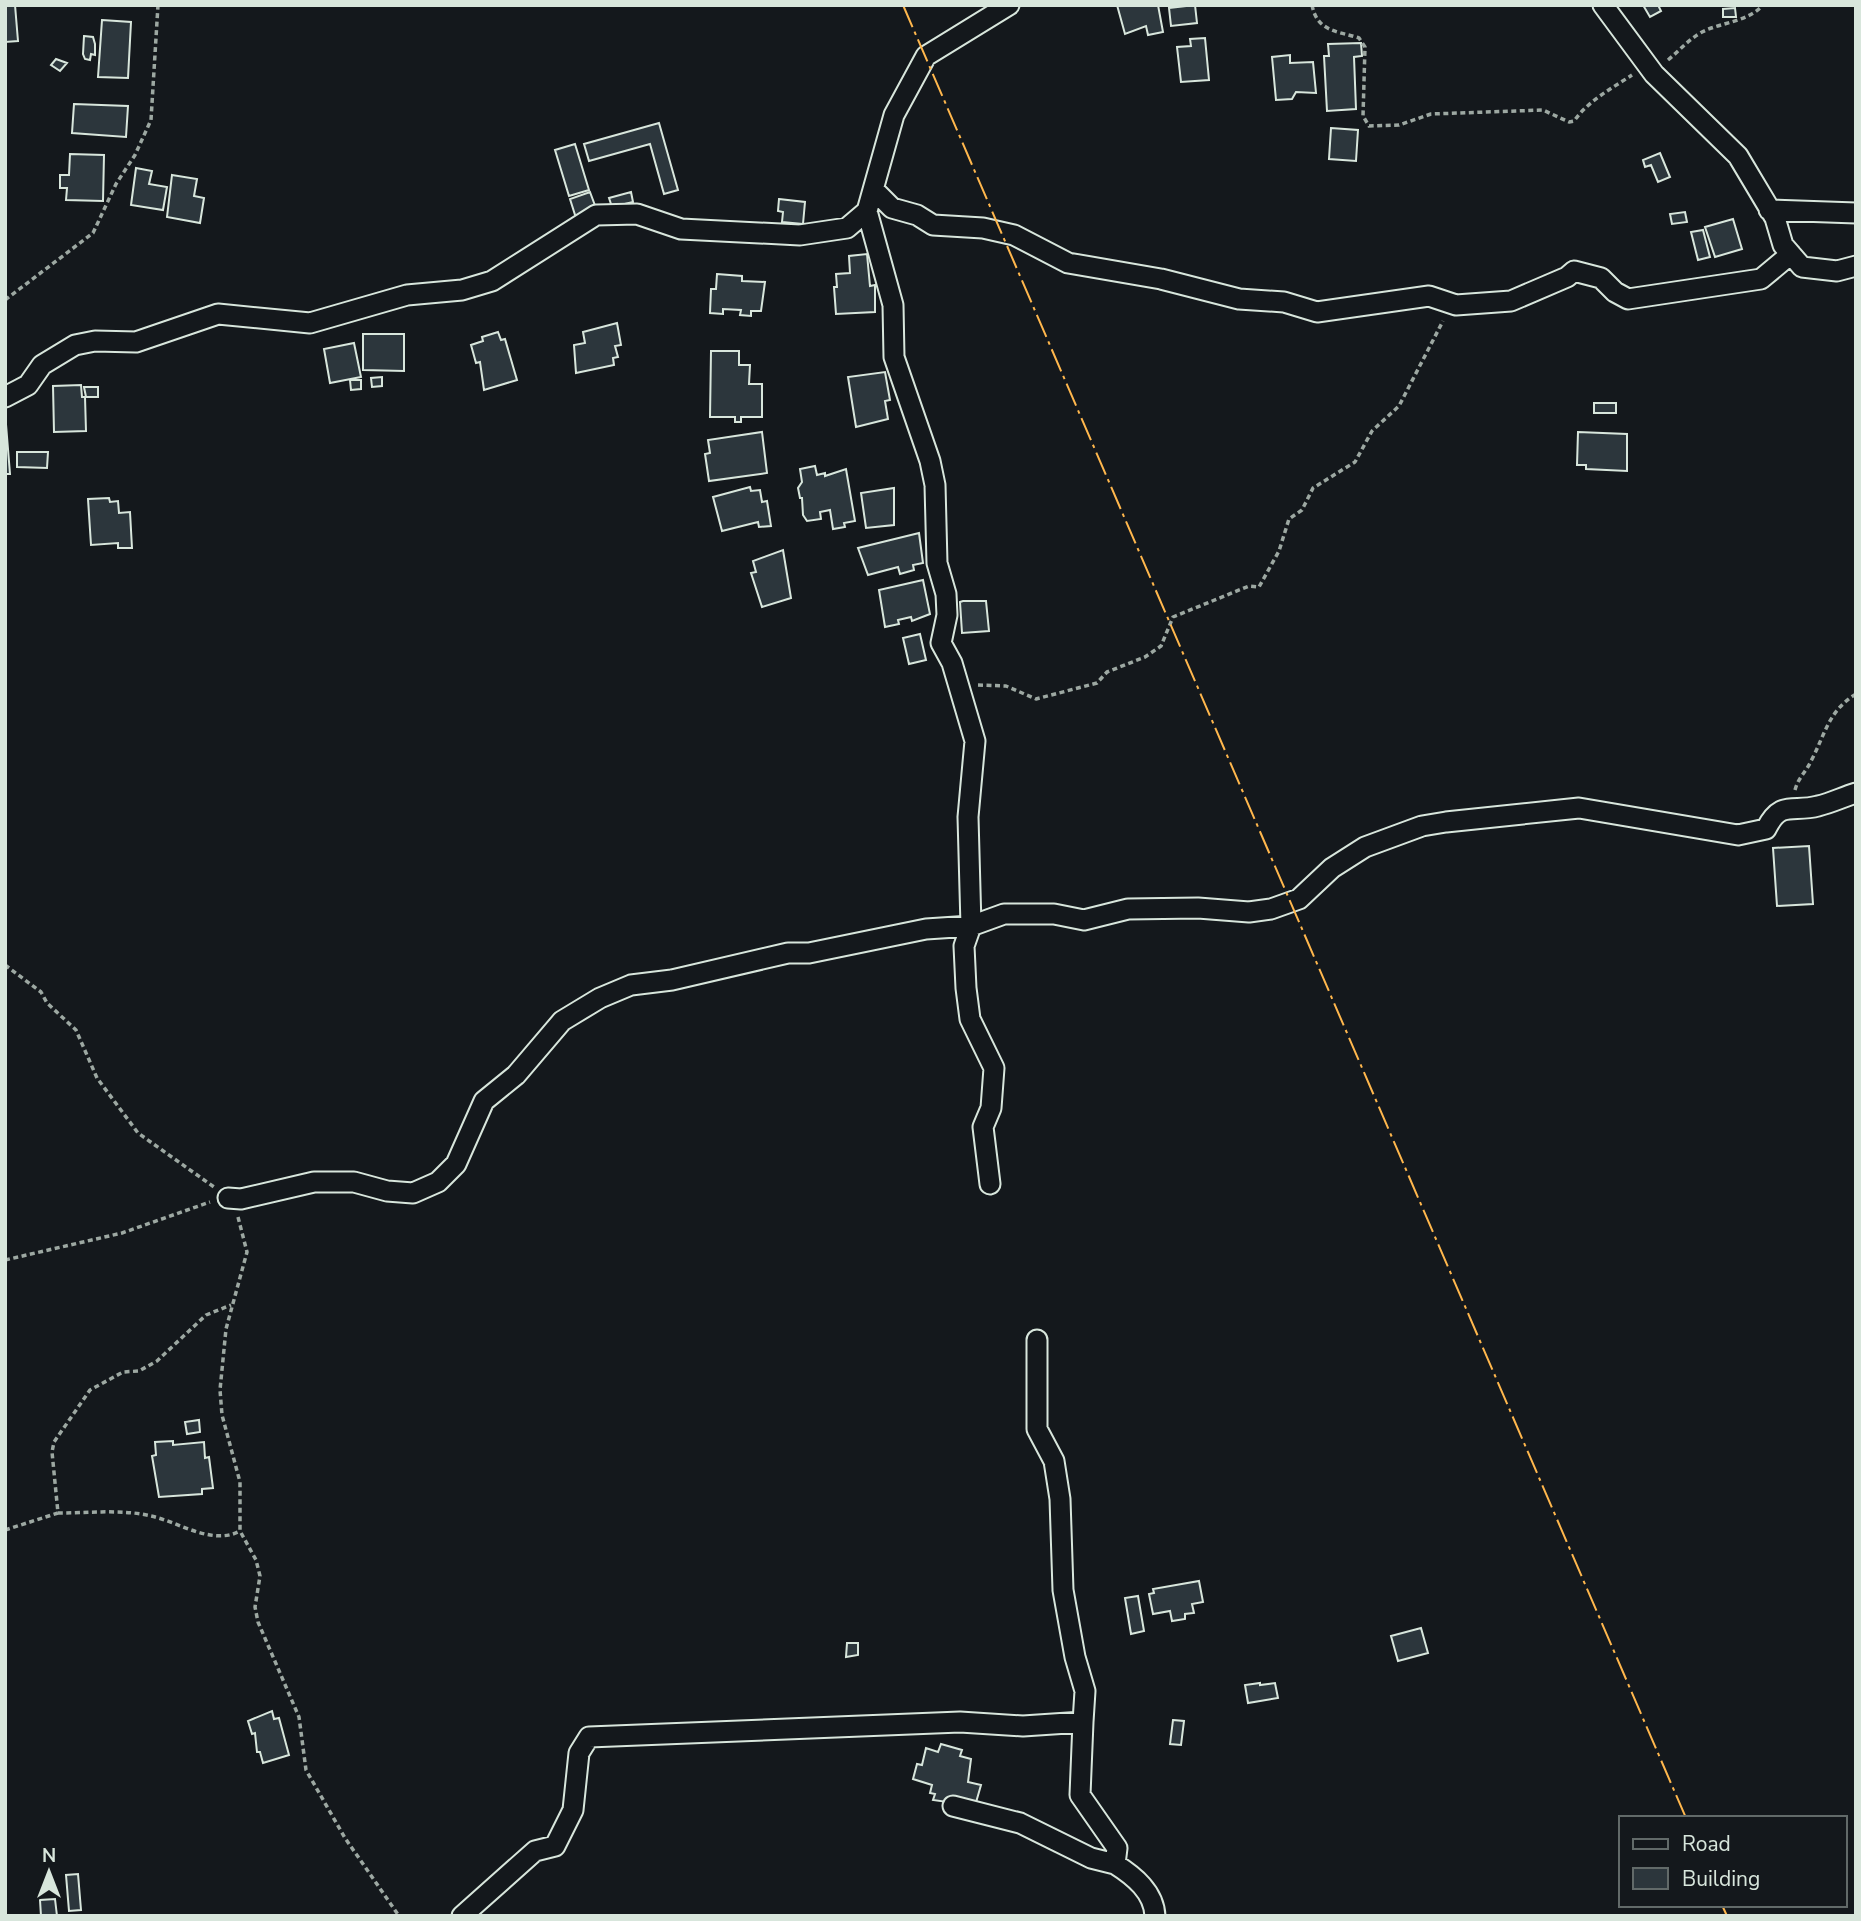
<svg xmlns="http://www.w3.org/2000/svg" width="1861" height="1921" viewBox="0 0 1861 1921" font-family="'Nunito Sans',sans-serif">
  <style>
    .building { fill: #2c363c; stroke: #d8e6dc; stroke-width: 2 }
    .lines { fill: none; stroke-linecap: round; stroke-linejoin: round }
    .minor-casing { stroke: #d8e6dc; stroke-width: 23 }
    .path { stroke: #9da8a2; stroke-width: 3.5; stroke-dasharray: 5 3.5; stroke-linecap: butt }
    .minor { stroke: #14181c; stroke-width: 19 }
    .power { stroke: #ffb74d; stroke-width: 2; stroke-dasharray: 24 5 3.5 5; stroke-linecap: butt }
  </style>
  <rect width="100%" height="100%" fill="#14181c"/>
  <path class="building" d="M5 5H15L18 41 5 42Z
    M1117 5H1158L1163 32 1148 35 1146 26 1125 34Z
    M1195 5 1197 23 1171 26 1169 8Z
    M1643 5H1658L1661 11 1650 17Z
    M1735 8 1736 17H1723V9Z
    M102 20 131 22 128 78 98 77Z
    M84 36 93 37 95 44V55L91 54 90 60 85 59 83 54Z
    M1205 38 1209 80 1181 82 1177 47 1191 46 1190 39Z
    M1361 43 1362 56 1354 57 1356 109 1327 111 1324 56H1329L1328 44Z
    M1290 55V63L1313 62 1316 93 1296 92 1292 99 1276 100 1272 57Z
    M56 59 67 63 60 71 51 65Z
    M74 104 128 106 126 137 72 133Z
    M659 123 678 190 664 194 650 144 589 161 584 144Z
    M1331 128 1358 130 1356 161 1329 159Z
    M575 144 589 190 569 196 555 150Z
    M1660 153 1670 177 1658 182 1651 165 1645 167 1643 160Z
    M70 154 104 155 103 201 66 200 67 188H60V175H69Z
    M136 168 152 171 149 184 167 187 163 210 131 205Z
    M172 175 197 179 194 196 204 198 200 223 167 217Z
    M590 192 597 211 576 218 570 199Z
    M631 192 633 202 612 207 609 198Z
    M779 199 805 202 803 224 782 222 783 212 778 211Z
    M1685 212 1687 222 1672 224 1670 214Z
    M1733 219 1742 249 1715 257 1705 227Z
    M1703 230 1710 257 1698 260 1691 232Z
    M867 254 870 286 875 285V312L836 314 834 287H837L836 274 850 273 849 256Z
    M717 274 742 276V281L765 282 761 311H751V316L740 315 741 310 723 309V314L710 313 711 289H716Z
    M617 323 621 345 615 346 618 357 613 358 614 365 576 373 574 345 585 343 583 332Z
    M498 332 501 340 505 339 517 380 484 390 480 362 476 363 471 345 483 341 482 337Z
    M363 334H404V371L363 370Z
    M354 343 361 377 330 383 324 349Z
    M711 351H739V365H750L749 384H762V417H741V422H735V417H710Z
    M885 372 890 400 885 401 888 419 856 427 848 377Z
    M382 377V386L372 387 371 378Z
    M350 380H361V389L351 390Z
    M81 385 82 397H85L86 431 54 432 53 386Z
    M84 387H98V397H86Z
    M1594 403H1616V413H1594Z
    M5 412 10 474H5Z
    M762 432 767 473 709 481 705 454 710 453 708 440Z
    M1578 432 1627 434V471L1586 469V465H1577Z
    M17 452H48L47 468 17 467Z
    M815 466 817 475 825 473V476L846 469 855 521 844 523 845 527 833 529 830 510 820 512 821 519 807 521 803 515 802 498H800L798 488 802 482 800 469Z
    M750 487 751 491 760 490 762 502 767 501 771 526 759 527 758 522 722 531 713 497Z
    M894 488V525L866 528 861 493Z
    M109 498 110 502 118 501 119 513 130 512 132 548H118V543L91 545 88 499Z
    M919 533 923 563 913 565 914 570 900 574 898 567 868 575 858 548Z
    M783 550 791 598 762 607 751 573 756 572 753 561Z
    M923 580 930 614 912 621 911 617 898 620 899 624 885 627 879 590Z
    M963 601H986L989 631 962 633 960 602Z
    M920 634 926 660 909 664 903 638Z
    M1809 846 1813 904 1777 906 1773 848Z
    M199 1420 200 1432 187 1434 185 1422Z
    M173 1441V1445L204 1442 205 1458 209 1457 213 1488 202 1489V1494L159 1497 152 1456 156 1455 155 1442Z
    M1199 1581 1203 1602 1192 1604 1194 1613 1185 1614V1619L1172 1621 1170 1611 1153 1614 1149 1594 1154 1593 1153 1589Z
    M1138 1596 1144 1631 1131 1634 1125 1598Z
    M1421 1628 1428 1653 1398 1661 1391 1636Z
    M847 1643H858V1655L846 1657Z
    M1260 1683V1685L1275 1683 1278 1698 1248 1703 1245 1685Z
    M272 1711 274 1719 279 1718 289 1755 263 1763 260 1752H257L255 1733 252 1734 248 1721Z
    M1173 1720 1184 1721 1181 1745 1170 1744Z
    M941 1744 962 1750 960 1756 971 1759 968 1782 981 1785 975 1806 933 1800 935 1794 930 1793 932 1785 913 1779 917 1764 922 1765 926 1748 938 1752Z
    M78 1874 81 1910 69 1911 66 1875Z
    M55 1899 57 1916H41L40 1900Z"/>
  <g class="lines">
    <g class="minor-casing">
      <path id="minor" d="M1603 5 1654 74 1738 156 1775 218 1783 245 1802 267 1837 271 1856 266
        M874 190 892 208 917 215 933 225 983 228 1014 235 1068 263 1161 279 1239 299 1284 302 1317 312 1429 296 1456 305 1511 301 1567 277 1574 271 1601 278 1615 292 1628 299 1761 279 1791 254
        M1769 210 1856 213
        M867 211 893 305 894 357 930 461 935 485 937 563 946 594 947 615 941 643 952 663 975 741 968 817 971 926 964 946 966 988 970 1019 994 1068 991 1108 983 1127 990 1184
        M5 397 28 385 42 365 75 345 95 341 136 342 218 314 310 323 407 295 462 290 492 281 596 215 637 214 681 229 800 235 847 228 867 211 894 115 926 56 1009 5
        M228 1198 241 1199 314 1182H354L387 1191 413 1193 438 1182 456 1164 484 1101 516 1075 562 1021 600 998 631 985 672 980 788 953H809L926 929 971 926 1004 914H1054L1084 920 1128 909 1198 908 1249 912 1271 909 1299 899 1332 868 1365 847 1422 826 1446 822 1579 808 1738 835 1766 829C1781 799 1793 813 1818 806 1831 803 1843 797 1856 793
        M1037 1340V1429L1054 1461 1060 1499 1063 1590 1075 1657 1085 1691 1083 1722
        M1115 1864C1134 1876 1154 1892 1155 1916
        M462 1916 535 1851 555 1846 573 1810 579 1753 589 1737 960 1722 1023 1726 1083 1722 1080 1795 1117 1848 1115 1864 1091 1858 1020 1823 953 1806"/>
    </g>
    <path class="path" d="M1312 5C1317 32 1338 31 1359 38L1365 47 1363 116 1369 126 1399 125 1431 114 1543 110 1569 122 1574 121C1589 100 1611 89 1632 75
      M1668 60C1680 50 1688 40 1702 32 1722 22 1748 22 1763 5
      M5 300 93 233 116 184 135 155 151 120 158 5
      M978 685 1006 686 1036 699 1097 683 1107 672 1145 657 1161 646 1173 617 1249 586 1259 587 1279 551 1289 519 1302 510 1313 488 1355 462 1372 431 1399 406 1443 321
      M1795 790C1798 778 1806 772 1811 761 1825 735 1828 711 1856 694
      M5 965 41 992 47 1003 76 1030 97 1078 138 1133 214 1187
      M238 1217 247 1252 226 1329 220 1390 222 1415 240 1482V1531L256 1560 260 1576 255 1607 258 1622 299 1717 306 1770 345 1838 399 1916
      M5 1260 122 1233 210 1202
      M58 1513C87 1513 123 1509 151 1516 179 1522 212 1546 240 1531
      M5 1530 58 1513 52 1452 54 1442 90 1390 123 1372 139 1371 157 1361 206 1315 231 1305"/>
    <use href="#minor" class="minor"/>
    <path class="power" d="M903 5 1686 1818
      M1722 1905 1727 1916"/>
  </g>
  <rect width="1861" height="1921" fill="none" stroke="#d8e6dc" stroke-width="14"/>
  <rect x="1619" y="1816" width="228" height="91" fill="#14181c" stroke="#626a69" stroke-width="2"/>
  <rect x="1633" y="1839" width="35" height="10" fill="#14181c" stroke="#626a69" stroke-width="2"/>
  <text x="1682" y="1851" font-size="21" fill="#d8e6dc">Road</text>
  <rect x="1633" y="1868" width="35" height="21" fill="#2c363c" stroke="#626a69" stroke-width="2"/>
  <text x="1682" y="1886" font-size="21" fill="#d8e6dc">Building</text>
  <g transform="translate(49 1872)" stroke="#14181c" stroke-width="5" paint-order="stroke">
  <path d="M0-5L12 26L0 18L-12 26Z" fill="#d8e6dc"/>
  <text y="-10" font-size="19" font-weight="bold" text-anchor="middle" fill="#d8e6dc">N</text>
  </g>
</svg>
